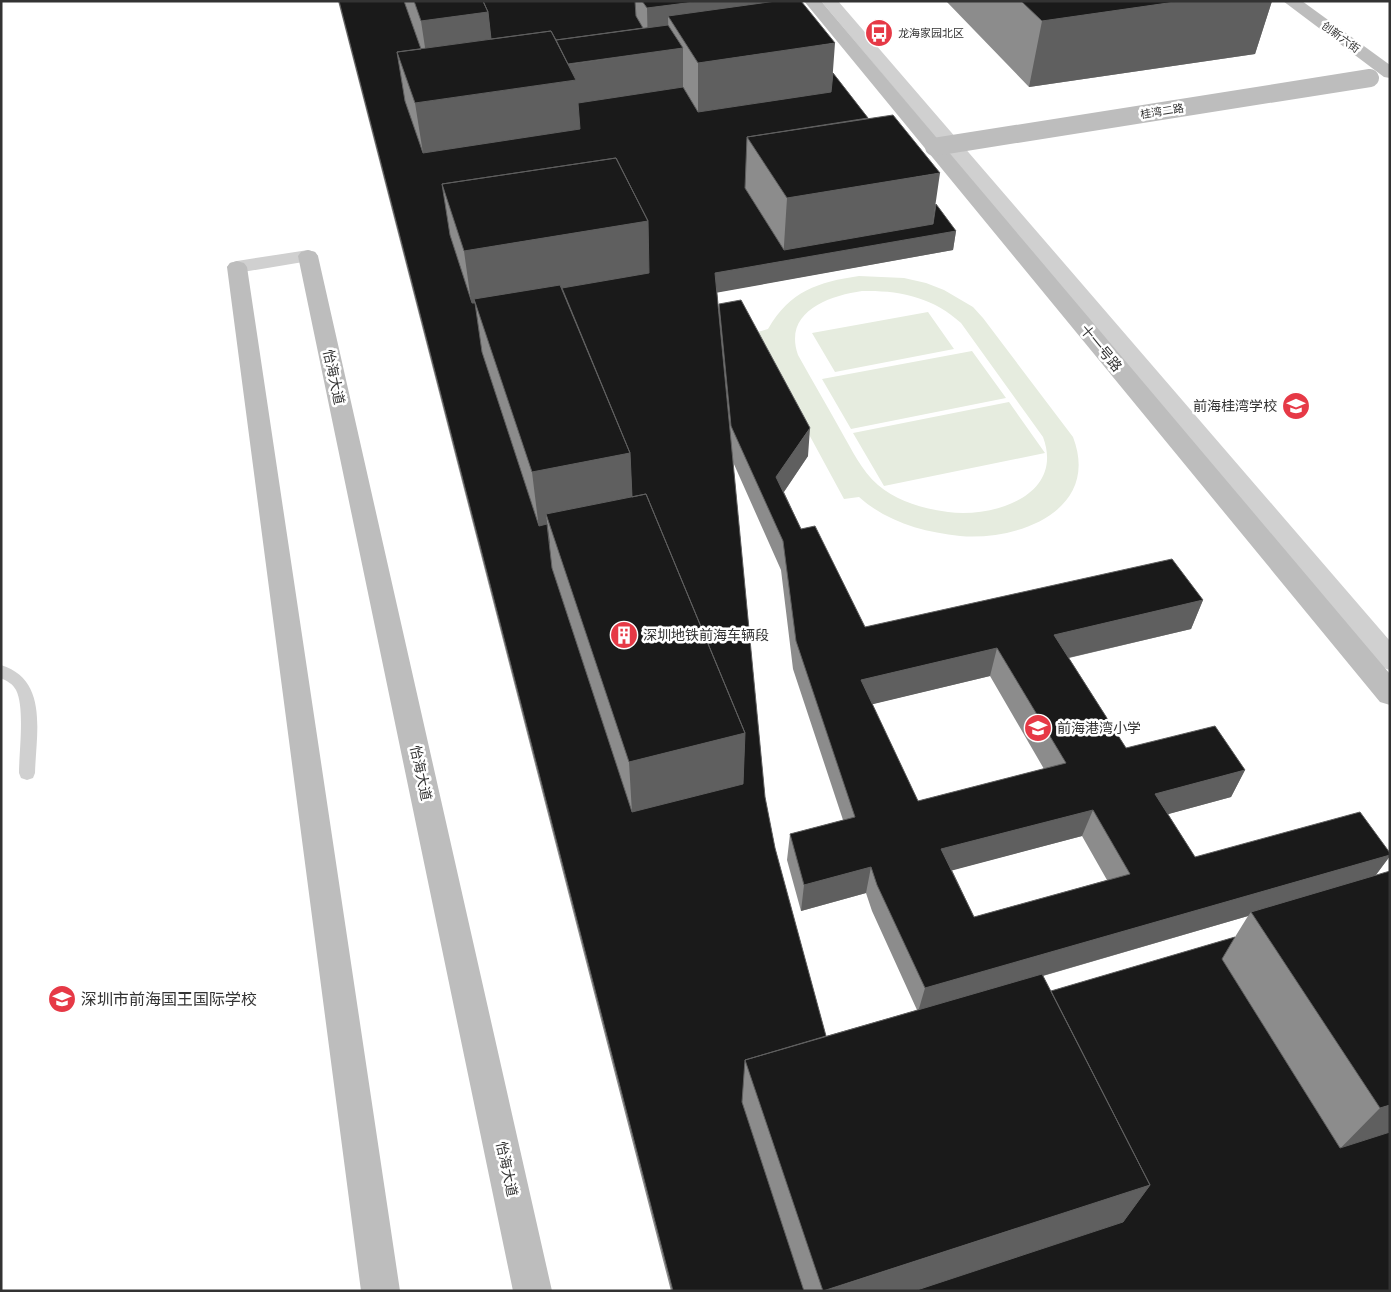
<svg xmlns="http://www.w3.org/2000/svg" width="1391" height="1292" viewBox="0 0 1391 1292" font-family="'Public Sans','Noto Sans SC',sans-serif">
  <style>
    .green { fill: #e6ecdf; fill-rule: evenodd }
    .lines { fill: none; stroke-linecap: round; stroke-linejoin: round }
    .lane { fill: #d0d0d0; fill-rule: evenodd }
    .street { fill: #d0d0d0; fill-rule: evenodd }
    .secondary { fill: #bdbdbd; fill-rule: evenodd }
    .secondary-bridge { stroke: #bdbdbd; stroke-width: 18 }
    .wall { fill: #8c8c8c; fill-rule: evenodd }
    .shaded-wall { fill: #5f5f5f }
    .building { fill: #1a1a1a; stroke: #5f5f5f; fill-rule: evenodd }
    .labels { text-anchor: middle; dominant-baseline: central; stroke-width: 5; stroke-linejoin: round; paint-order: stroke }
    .far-poi-label { font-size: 11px; fill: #333; stroke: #fff; text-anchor: start }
    .far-street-label { font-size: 11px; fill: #333; stroke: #fff }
    .street-label { font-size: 14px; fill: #333; stroke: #fff }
    .poi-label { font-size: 14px; fill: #333; stroke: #fff; text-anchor: start }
    .near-poi-label { font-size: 16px; fill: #333; stroke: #fff; text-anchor: start }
  </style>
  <rect width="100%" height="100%" fill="#fff"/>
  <path class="green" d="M859 276 904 278 926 283 944 290 973 307 983 318 1073 437C1101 510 1019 541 960 536 923 532 887 522 859 497L844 499 754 333 768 329C790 291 818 282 859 276ZM862 291C899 290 933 297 961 323L1043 437C1065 496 993 518 948 512 923 509 897 501 878 485 861 470 852 450 841 431 827 406 812 380 798 355 783 312 828 296 862 291Z
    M928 312 954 349 835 372 812 333Z
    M972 351 1006 398 851 429 822 379Z
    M1009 402 1045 453 884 486 853 433Z"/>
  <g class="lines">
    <path class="lane" d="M1 665C49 680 36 734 35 773L33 778 27 780 21 778 19 773C19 753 25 707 16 690 13 684 7 681 1 678Z"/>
    <path class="street" d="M821 1H838L1390 641V670L1380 667Z
      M308 250 315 252 318 256 315 260 237 273 230 271 227 267 230 263 237 261Z"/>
    <path class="secondary" d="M804 1H821L1390 674V705L1380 702Z
      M1283 1H1302L1390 65V78L1384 77Z
      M308 250 315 252 318 256 552 1291H513L298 256 301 252Z
      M237 261 244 263 247 267 400 1291H361L227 267 230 263Z"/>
    <path class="secondary-bridge" d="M934 147 1370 78"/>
  </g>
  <path class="wall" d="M338 1H801L833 73 956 231 953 250 717 292 719 314V304L808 456 784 492 801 529 865 627 1203 600 1191 629 1069 658 1126 748 1245 770 1231 797 1168 814 1195 857 1390 853V856L1376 875 1390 1291H671ZM733 462 781 570 793 669 843 820 790 834 787 860 801 911 866 893 872 911 917 1010 826 1036 775 848 765 797ZM990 676 1044 769 918 801 872 704ZM1082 836 1107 880 974 917 952 870ZM1248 916 1235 937 1051 991 1043 976Z
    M946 1H1272L1255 54 1029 87Z"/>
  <path class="shaded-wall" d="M702 1H770L768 37 668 16 669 50 683 48V106L581 148 426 172 415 103 564 65 648 53 647 8Z
    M1182 1H1272L1255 54 1029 87 1042 21Z
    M488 12 495 78 431 87 421 21Z
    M835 43 830 111 698 130V63Z
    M940 173 931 235 956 231 953 250 715 293V273L783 261 787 198Z
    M648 221 650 292 474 299 478 322 474 323 464 251Z
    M810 428 808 456 775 505 776 477Z
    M630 453 633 526 546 514 550 543 541 545 532 472Z
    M1203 600 1191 629 1046 663 1054 635Z
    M997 648 990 676 857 708 861 680Z
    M745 733 742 802 633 830 629 762Z
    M1245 770 1231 797 1143 821 1155 794Z
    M1093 810 1082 836 935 875 941 849Z
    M1390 855V856L1372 880 1251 912 1248 916 918 1012 925 988Z
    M871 867 866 893 801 911 804 885Z
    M1390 1105V1141L1326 1163 1380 1108Z
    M1150 1185 1113 1236 946 1291H824Z"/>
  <path class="building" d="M339 1H404L421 49 397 52 405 101 423 153 580 129 578 103 683 87 698 112 831 92 833 73 868 118 747 137 745 188 784 250 933 224 936 204 956 231 715 273 765 797 775 848 826 1036 745 1060 742 1102 804 1291H673ZM616 158 648 221 649 273 562 288 630 453 632 497 646 494 745 733 743 784 632 812 552 568 547 524 539 526 482 352 475 303H472L450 235 442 184Z
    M414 1H483L488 12 421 21Z
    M483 1H635L636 16 643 28 556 40 551 31 491 39 488 12Z
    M642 1H702L647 8Z
    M776 1H801L835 43 698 63 668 16Z
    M1021 1H1182L1042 21Z
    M668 25 683 48 568 64 556 40Z
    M551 31 576 80 415 103 397 52Z
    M893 115 940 173 787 198 747 137Z
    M616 158 648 221 464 251 442 184Z
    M560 285 630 453 532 472 474 299Z
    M741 300 810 428 776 477 801 529 815 526 865 627 1172 559 1203 600 1054 635 1126 748 1215 726 1245 770 1155 794 1195 857 1360 812 1390 853V855L925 988 877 885 871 867 804 885 790 834 855 817 796 641 783 541 731 426 719 304ZM997 648 1066 763 918 801 861 680ZM1093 810 1130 874 974 917 941 849Z
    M646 494 745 733 629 762 546 514Z
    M1390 871V1105L1380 1108 1251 912Z
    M1235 937 1222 959 1340 1148 1390 1132V1291H914L1123 1222 1150 1185 1051 991Z
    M1042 974 1150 1185 823 1291 745 1060Z"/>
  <defs>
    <g id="bus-disc" transform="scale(1.4375)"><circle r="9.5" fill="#e63946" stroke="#fff"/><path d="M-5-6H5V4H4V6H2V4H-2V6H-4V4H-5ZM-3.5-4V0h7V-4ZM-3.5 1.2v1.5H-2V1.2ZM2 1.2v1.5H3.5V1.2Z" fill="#fff"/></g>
    <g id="school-disc" transform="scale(1.4375)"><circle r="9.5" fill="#e63946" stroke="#fff"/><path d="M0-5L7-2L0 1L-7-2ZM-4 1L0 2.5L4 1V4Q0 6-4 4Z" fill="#fff"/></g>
    <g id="building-disc" transform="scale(1.4375)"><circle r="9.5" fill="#e63946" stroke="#fff"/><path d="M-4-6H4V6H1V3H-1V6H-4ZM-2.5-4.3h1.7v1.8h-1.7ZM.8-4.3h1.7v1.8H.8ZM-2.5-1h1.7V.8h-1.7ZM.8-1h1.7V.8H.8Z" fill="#fff"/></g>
  </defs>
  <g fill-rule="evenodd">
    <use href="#bus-disc" x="879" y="33"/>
    <use href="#school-disc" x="1296" y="406"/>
    <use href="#building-disc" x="624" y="635"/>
    <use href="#school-disc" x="1038" y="728"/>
    <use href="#school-disc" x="62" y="999"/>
  </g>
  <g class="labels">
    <g class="far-poi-label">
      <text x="898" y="33">龙海家园北区</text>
    </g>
    <g class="far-street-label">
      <text transform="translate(1341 37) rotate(36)">创新六街</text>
      <text transform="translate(1162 111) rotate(-9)">桂湾二路</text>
    </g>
    <g class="street-label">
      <text transform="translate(1101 348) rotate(50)">十一号路</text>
      <text transform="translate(334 377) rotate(78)">怡海大道</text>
      <text transform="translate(421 773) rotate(78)">怡海大道</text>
      <text transform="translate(507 1169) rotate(78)">怡海大道</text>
    </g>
    <g class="poi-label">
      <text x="1277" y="406" text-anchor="end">前海桂湾学校</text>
      <text x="643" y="635">深圳地铁前海车辆段</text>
      <text x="1057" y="728">前海港湾小学</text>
    </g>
    <g class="near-poi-label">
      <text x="81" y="999">深圳市前海国王国际学校</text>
    </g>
  </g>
  <rect width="1391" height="1292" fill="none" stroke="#333333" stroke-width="5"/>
</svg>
